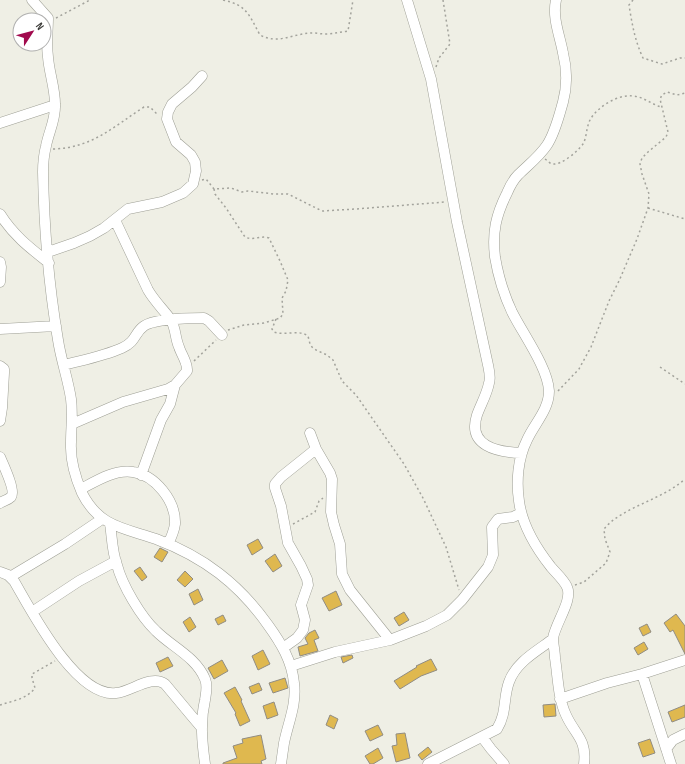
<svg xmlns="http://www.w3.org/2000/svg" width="685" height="764" viewBox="0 0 685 764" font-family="'Sofia Sans Condensed',sans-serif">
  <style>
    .building { fill: #dfb84f; stroke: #908c83 }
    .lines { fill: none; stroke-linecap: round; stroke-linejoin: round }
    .minor-casing { stroke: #9e9f95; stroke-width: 11 }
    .path { stroke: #a3a39c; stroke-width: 1.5; stroke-dasharray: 2 3; stroke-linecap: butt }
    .minor { stroke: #fff; stroke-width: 10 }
  </style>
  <rect width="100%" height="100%" fill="#efefe5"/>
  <path class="building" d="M258 539 263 548 252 555 247 545Z
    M160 548 168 552 162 562 154 557Z
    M275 554 282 566 273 572 265 561Z
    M140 567 147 577 142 581 134 571Z
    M185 571 193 579 185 587 177 580Z
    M198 589 203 600 194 605 189 594Z
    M336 591 342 605 329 611 322 598Z
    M404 612 409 620 399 626 394 618Z
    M676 614 685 626V654L673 630 670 632 664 623Z
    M223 615 226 621 218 625 215 619Z
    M190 617 196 627 189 632 183 622Z
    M647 624 651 632 643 636 639 628Z
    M315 630 319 638 314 640 318 651 300 656 298 647 308 644 305 638 309 633Z
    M644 642 648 649 638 655 634 648Z
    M263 650 270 664 258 670 252 656Z
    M352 655 353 658 343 663 341 657Z
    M168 657 173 666 160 672 156 663Z
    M431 659 437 670 421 676 400 689 394 681 417 667 416 666Z
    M222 660 228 671 214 679 208 668Z
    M285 678 288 688 273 693 269 683Z
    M259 683 262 690 252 694 249 687Z
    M235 687 242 700 241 701 250 721 240 726 235 714 236 713 224 693Z
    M274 702 278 715 267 719 263 706Z
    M555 704 556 716 544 717 543 705Z
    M685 705V717L672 722 668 712Z
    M330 715 338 719 334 729 326 725Z
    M378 725 383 735 370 741 365 731Z
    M405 733 410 758 396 762 392 746 397 745 396 734Z
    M261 735 266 759 261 761 262 764H223V763L237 758 233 746 243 743 242 739Z
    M650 739 655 753 643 757 638 743Z
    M428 747 432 752 422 760 418 755Z
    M378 748 383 758 373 764H370L365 756Z"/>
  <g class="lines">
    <g class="minor-casing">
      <path id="minor" d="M32 0 48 18C48 30 46 44 48 57 49 72 55 88 55 104 56 119 49 131 46 146 44 154 43 163 43 172 44 225 49 287 58 340 61 360 68 379 71 399 73 414 71 428 71 442 70 460 75 477 82 493 99 527 124 528 156 539 204 557 239 584 268 625 281 643 292 661 294 683 297 704 288 723 284 743 283 750 282 757 281 764
        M407 0 431 79 457 222 488 365C489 370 491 378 489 383 487 394 481 404 477 415 467 446 497 452 521 453
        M556 0C552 18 560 36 563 53 567 69 567 87 563 102 559 116 555 133 547 145 539 157 528 165 518 175 513 180 510 186 507 193 496 215 492 232 495 257 498 275 504 295 512 312 523 334 548 368 549 391 549 410 534 424 527 440 518 458 516 481 519 501 522 525 536 548 551 567 556 573 564 580 567 587 573 600 556 622 553 638 553 644 555 652 555 658 558 677 558 698 566 715 575 735 587 739 584 764
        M0 123 55 105
        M0 214C13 235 30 248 49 263
        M48 252 74 243 90 236 104 228 128 209 162 202 183 193 193 184 196 171 195 162 191 155 176 142 167 119 168 112 172 104 192 87 202 76
        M0 262 1 267 0 282
        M0 329 56 326
        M64 365C83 360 104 356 122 348 137 341 134 333 144 326 154 319 190 318 204 318L209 321 222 335
        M0 366 4 369V373L2 408 0 421
        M72 424 123 402 168 389 175 385 187 371C188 363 181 354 179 347 175 338 176 329 171 320 164 310 155 302 148 290L115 220
        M310 433 316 449 330 473 332 479 331 512 334 525 340 544 342 574 350 590 390 640
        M0 457C3 464 16 491 11 497 8 500 3 501 0 503
        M141 475 161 420 170 404 175 385
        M81 489C96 481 115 469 133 472 155 475 176 501 175 524 174 531 171 538 168 544
        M110 523C112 537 112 552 117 565 122 585 141 617 156 631 172 647 196 657 205 679 208 686 206 693 205 700 200 722 202 742 205 764
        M0 572 8 575 14 581C31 610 76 698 116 693 131 692 151 674 165 684L190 714 201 727
        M10 577 65 544 102 519
        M32 612 79 581 116 561
        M283 648 297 638 303 630 305 620 301 605 308 585 307 579 301 566 288 543 281 506 275 488V484L281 477 316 449
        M291 666 335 652 390 640 426 626 447 615 462 600 488 567 493 555 492 527 498 519 513 517 521 513
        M642 674 671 764
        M560 699 607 683 642 674 685 660
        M482 737 491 749 504 764
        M666 749 673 740 685 734
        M428 764 497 729C507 713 503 698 509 682 516 662 537 651 553 639"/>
    </g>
    <path class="path" d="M223 0C247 5 249 15 260 35 278 45 294 33 313 33 317 33 321 34 325 34 333 34 340 32 348 31L353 0
      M633 0 629 5C632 24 635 41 643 58L662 64 680 58H685
      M56 18 90 0
      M436 67 439 58 450 44 443 0
      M53 149C92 148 113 127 144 107H150L158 115
      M545 159C548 161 550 164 553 164 562 165 578 151 583 144 587 137 586 128 590 120 597 107 618 94 633 96 644 97 651 104 661 107
      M202 180 206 179 214 189 231 188 242 192 248 191 274 194H288L322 211 356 209 445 202
      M214 189 215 194 226 208 245 237C253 241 261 235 269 238L280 261 288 280 286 291 282 298 283 314 280 318 264 323 244 325 228 330
      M648 208 685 219
      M276 319 272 329 274 332C285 336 299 329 308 336L310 344 312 347 316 350 327 355 333 360 342 381 356 395 404 464 423 498 446 547 459 590
      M194 361 216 340
      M660 367 685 384
      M558 391 579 369 591 347 609 301 619 281 637 239 648 208 649 194 642 174 640 164 642 158 648 152 666 137 668 132 660 99 662 95 667 92 677 95 685 93
      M293 524 315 512 319 501 323 498
      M575 585 584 582 606 563 610 552 605 539 604 529C622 507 662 500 685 479
      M0 705C12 701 27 699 35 688L32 678V674L55 661"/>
    <use href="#minor" class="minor"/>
  </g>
  <g transform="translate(32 32) rotate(54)"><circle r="19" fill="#ffffff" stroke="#b0b0af"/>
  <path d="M0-3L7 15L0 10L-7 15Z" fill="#a10a4d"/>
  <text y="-6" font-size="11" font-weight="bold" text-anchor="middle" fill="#3a3a37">N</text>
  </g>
</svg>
